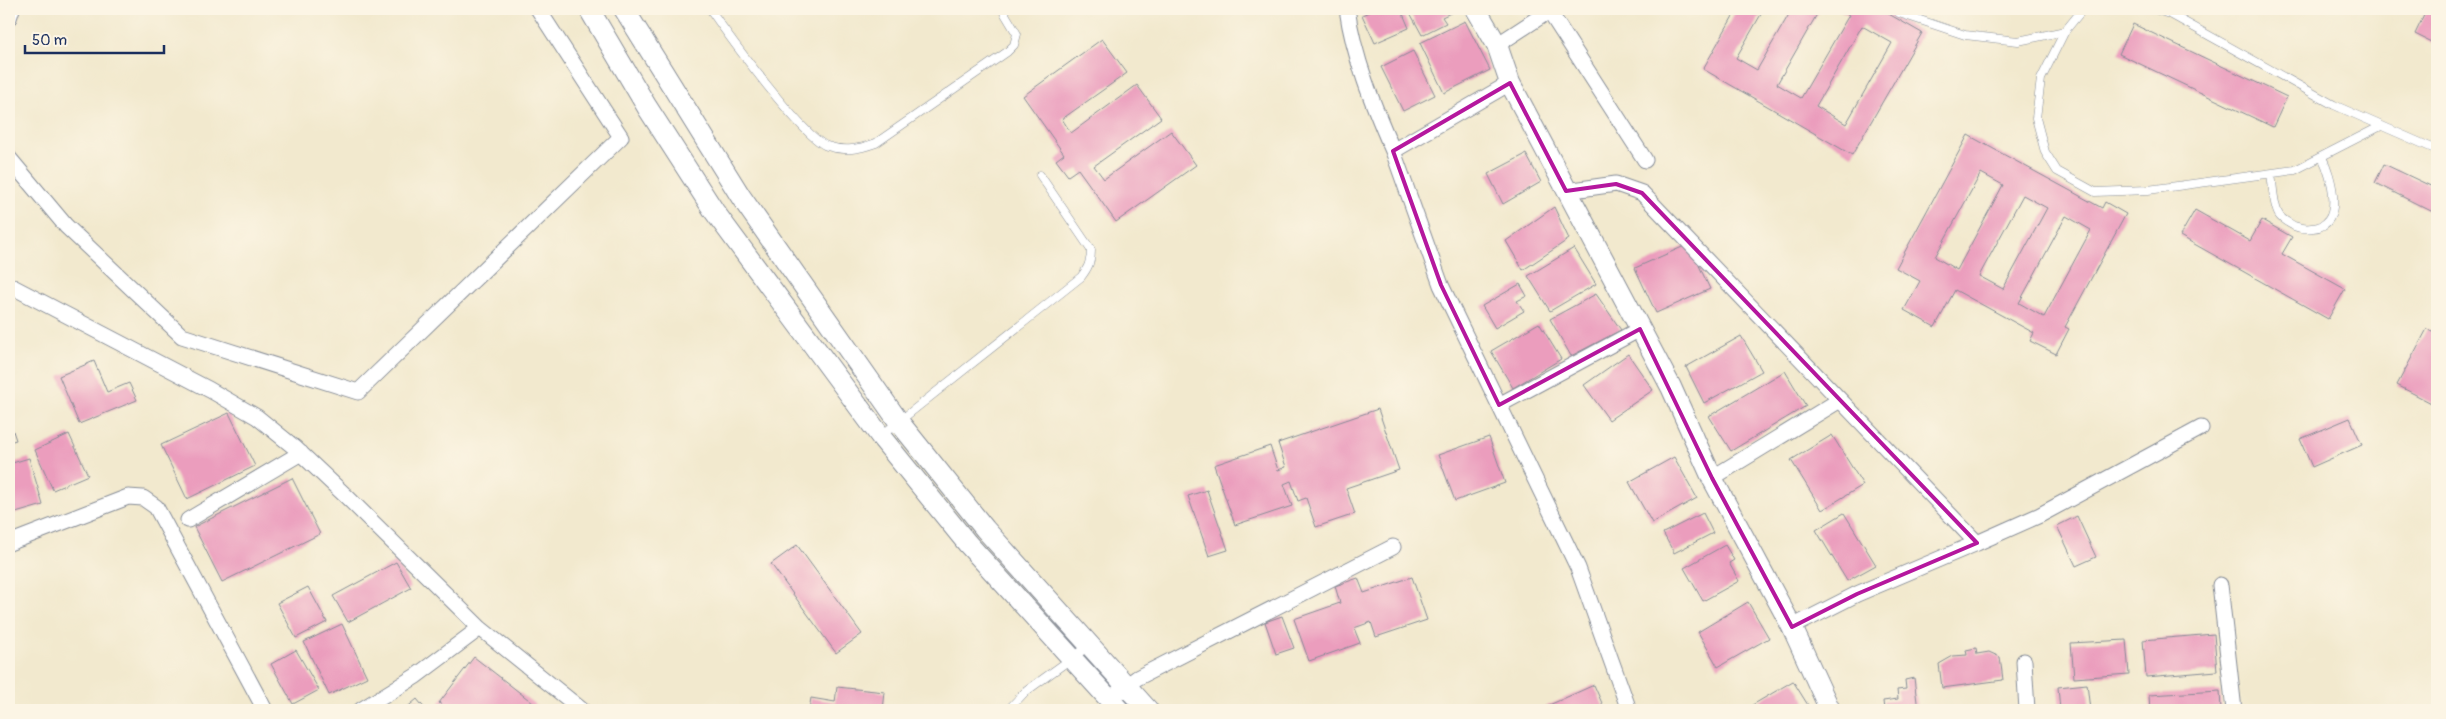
<svg xmlns="http://www.w3.org/2000/svg" width="2446" height="719" viewBox="0 0 2446 719" font-family="Pangolin,sans-serif">
  <style>
    .building { fill: #eb9dbd; fill-rule: evenodd }
    .lines { fill: none; stroke-linecap: round; stroke-linejoin: round }
    .service-casing { stroke: #868c96; stroke-width: 9 }
    .minor-casing { stroke: #868c96; stroke-width: 17 }
    .tertiary-casing { stroke: #868c96; stroke-width: 22 }
    .service { stroke: #fff; stroke-width: 8 }
    .minor { stroke: #fff; stroke-width: 15 }
    .tertiary { stroke: #fff; stroke-width: 20 }
    .marked { fill: none; stroke: #b5179e; stroke-width: 4; stroke-linejoin: round }
  </style>
  <rect width="100%" height="100%" fill="#fcf5e5"/>
  <filter id="ink" filterUnits="userSpaceOnUse"><feTurbulence type="fractalNoise" baseFrequency=".02" numOctaves="2"/><feDisplacementMap in="SourceGraphic" scale="10" xChannelSelector="R" yChannelSelector="G"/><feConvolveMatrix kernelMatrix="1 2 1 2 8 2 1 2 1" color-interpolation-filters="sRGB"/></filter>
  <filter id="wash" filterUnits="userSpaceOnUse"><feTurbulence type="fractalNoise" baseFrequency=".0096" numOctaves="4" result="noise"/><feDisplacementMap in="SourceGraphic" scale="20" xChannelSelector="R" yChannelSelector="G"/><feGaussianBlur stdDeviation="1.12" result="paint"/><feColorMatrix in="noise" values="0 0 0 0 0 0 0 0 0 0 0 0 0 0 0 0 0 1.4 0 .05"/><feComposite in="paint" operator="in"/></filter>
  <g filter="url(#wash)">
    <rect width="100%" height="100%" fill="#f2e9ce"/>
    <g id="blocks">
      <path class="building" d="M1376 9H1401L1409 28 1375 43 1362 15Z
        M1408 9H1459L1442 17 1446 23 1422 35Z
        M1737 9H1764L1736 58 1757 70 1792 9H1820L1777 84 1801 98 1849 15 1838 9H1880L1922 33 1852 155 1703 69ZM1862 26 1892 43 1846 124 1816 106Z
        M2427 9H2437V45L2415 34Z
        M1465 21 1490 70 1444 93 1420 43Z
        M2133 24 2287 97 2273 127 2119 54Z
        M1102 39 1127 73 1062 119 1071 133 1137 85 1161 118 1094 166 1104 179 1171 131 1196 165 1116 222 1078 169 1068 176 1056 160 1064 154 1023 96Z
        M1413 51 1435 95 1403 111 1381 67Z
        M1968 135 2102 208 2105 202 2126 214 2065 327 2069 329 2056 354 2030 341 2034 333 1955 290 1935 327 1904 310 1920 281 1896 268ZM1981 173 2003 185 1957 270 1935 257ZM2023 195 2047 208 2003 289 1979 276ZM2066 216 2091 230 2044 317 2019 303Z
        M1526 154 1541 182 1503 204 1488 174Z
        M2384 164 2437 189V214L2375 183Z
        M1554 207 1569 239 1523 270 1506 241Z
        M2195 210 2250 241 2262 220 2292 237 2282 254 2345 289 2328 319 2180 236Z
        M1689 244 1710 289 1656 313 1635 268Z
        M1574 248 1596 284 1550 311 1528 276Z
        M1520 284 1527 296 1517 301 1524 311 1495 328 1482 306Z
        M1596 294 1621 330 1571 356 1550 319Z
        M1539 323 1561 359 1513 388 1491 351Z
        M2427 329 2437 334V406L2397 385Z
        M1741 336 1762 371 1704 403 1686 367Z
        M1628 354 1653 390 1609 420 1584 385Z
        M94 361 107 392 129 383 137 400 79 424 59 376Z
        M1785 371 1806 406 1731 451 1709 416Z
        M1378 409 1399 470 1346 488 1355 514 1316 527 1306 498 1298 501 1291 481 1284 484 1292 506 1235 525 1214 465 1270 446 1278 470 1286 467 1278 443Z
        M229 413 255 466 187 499 161 445Z
        M2350 418 2362 445 2312 467 2300 439Z
        M9 419 16 440 9 442Z
        M69 434 88 475 53 490 35 450Z
        M1832 435 1863 485 1822 510 1791 460Z
        M1489 437 1505 483 1455 501 1438 455Z
        M1674 457 1697 498 1652 523 1629 482Z
        M29 458 43 505 9 515V464Z
        M292 478 320 534 222 582 194 527Z
        M1207 490 1228 550 1209 556 1188 496Z
        M1703 513 1713 533 1674 553 1663 533Z
        M1844 513 1876 565 1847 581 1816 530Z
        M2077 516 2096 557 2076 566 2057 526Z
        M797 545 862 634 836 653 771 564Z
        M1725 545 1734 560 1729 563 1739 581 1703 601 1684 568Z
        M396 562 411 588 348 622 333 596Z
        M1412 577 1427 620 1376 637 1371 622 1354 628 1360 643 1309 661 1294 619 1340 603 1335 586 1358 578 1364 593Z
        M308 587 327 622 296 638 277 603Z
        M1748 602 1769 638 1718 667 1698 632Z
        M1282 616 1294 648 1276 654 1265 622Z
        M342 624 367 677 329 695 304 642Z
        M2214 634 2217 671 2146 677 2143 640Z
        M2126 640 2129 674 2074 678 2071 643Z
        M1976 648 1977 654 1989 652 2000 657 2003 680 1942 688 1939 664 1953 656 1967 655 1966 650Z
        M296 650 319 690 293 704 271 664Z
        M474 657 542 710H449L439 703Z
        M1914 678 1918 710H1884L1883 701 1898 699 1897 690 1906 689 1905 680Z
        M1793 681 1811 710H1744Z
        M2087 684 2090 710H2060L2058 687Z
        M1594 685 1605 710H1538Z
        M837 687 885 692 883 710H809L811 698 835 702Z
        M2220 691 2221 710H2150L2149 695Z
        M417 699 426 710H404Z"/>
    </g>
  </g>
  <g filter="url(#ink)">
    <use href="#blocks" fill-opacity="0" stroke="#868c96" stroke-width="1"/>
    <g class="lines">
      <g class="service-casing">
        <path id="service" d="M710 9C727 34 803 138 827 146 845 152 859 149 876 143L1007 52 1014 45 1017 34 1002 9
          M2083 9 2065 31 2041 79 2036 118 2045 152 2057 171 2095 192 2148 190 2295 170 2381 126
          M2155 9 2172 15
          M2176 9 2172 15 2334 105 2437 150
          M1899 13 1965 35 2018 41 2065 31
          M2271 174C2273 185 2273 205 2279 215 2282 220 2289 223 2294 226 2301 229 2306 229 2313 228 2346 226 2331 174 2322 157
          M882 435 1081 277C1088 268 1091 262 1091 250L1040 175
          M1008 710 1025 692 1090 645"/>
      </g>
      <g class="minor-casing">
        <path id="minor" d="M1347 9C1354 58 1373 105 1393 151
          M1549 11 1645 160
          M9 18 12 9
          M1497 45 1552 9
          M1510 83 1393 151 1441 285 1578 568 1629 710
          M9 158 66 226 182 336 358 392 621 137 538 9
          M1566 191 1616 184 1642 193 1977 543 1857 594 1792 627
          M9 285 210 390 257 417 294 447 347 497 480 628 582 710
          M1499 405 1640 329
          M1712 478 1840 400
          M188 520 301 453
          M9 543 128 497 143 498 156 507 265 710
          M1977 543 2040 515 2201 428
          M2220 585 2234 710
          M2024 661 2027 710
          M1118 692 1137 678 1393 547
          M361 710 416 676 480 628"/>
      </g>
      <g class="tertiary-casing">
        <path id="tertiary" d="M589 9 647 107 714 211 881 437 967 543 1119 710
          M624 9 741 197 899 422 985 529 1148 710
          M1476 9 1497 45 1510 83 1671 387 1712 478 1792 627 1830 710"/>
      </g>
      <use href="#service" class="service"/>
      <use href="#minor" class="minor"/>
      <use href="#tertiary" class="tertiary"/>
    </g>
  </g>
  <path class="marked" d="M1510 83 1566 191 1616 184 1642 193 1977 543 1857 594 1792 627 1712 478 1640 329 1499 405 1441 285 1393 151Z"/>
  <rect width="2446" height="719" fill="none" stroke="#fcf5e5" stroke-width="30"/>
  <path d="M25 45v8h139v-8" fill="none" stroke="#1b2f5e" stroke-width="2.5"/>
  <text x="32" y="45" font-size="15" fill="#1b2f5e" stroke="#fcf5e5" stroke-width="4" paint-order="stroke">50 m</text>
</svg>
